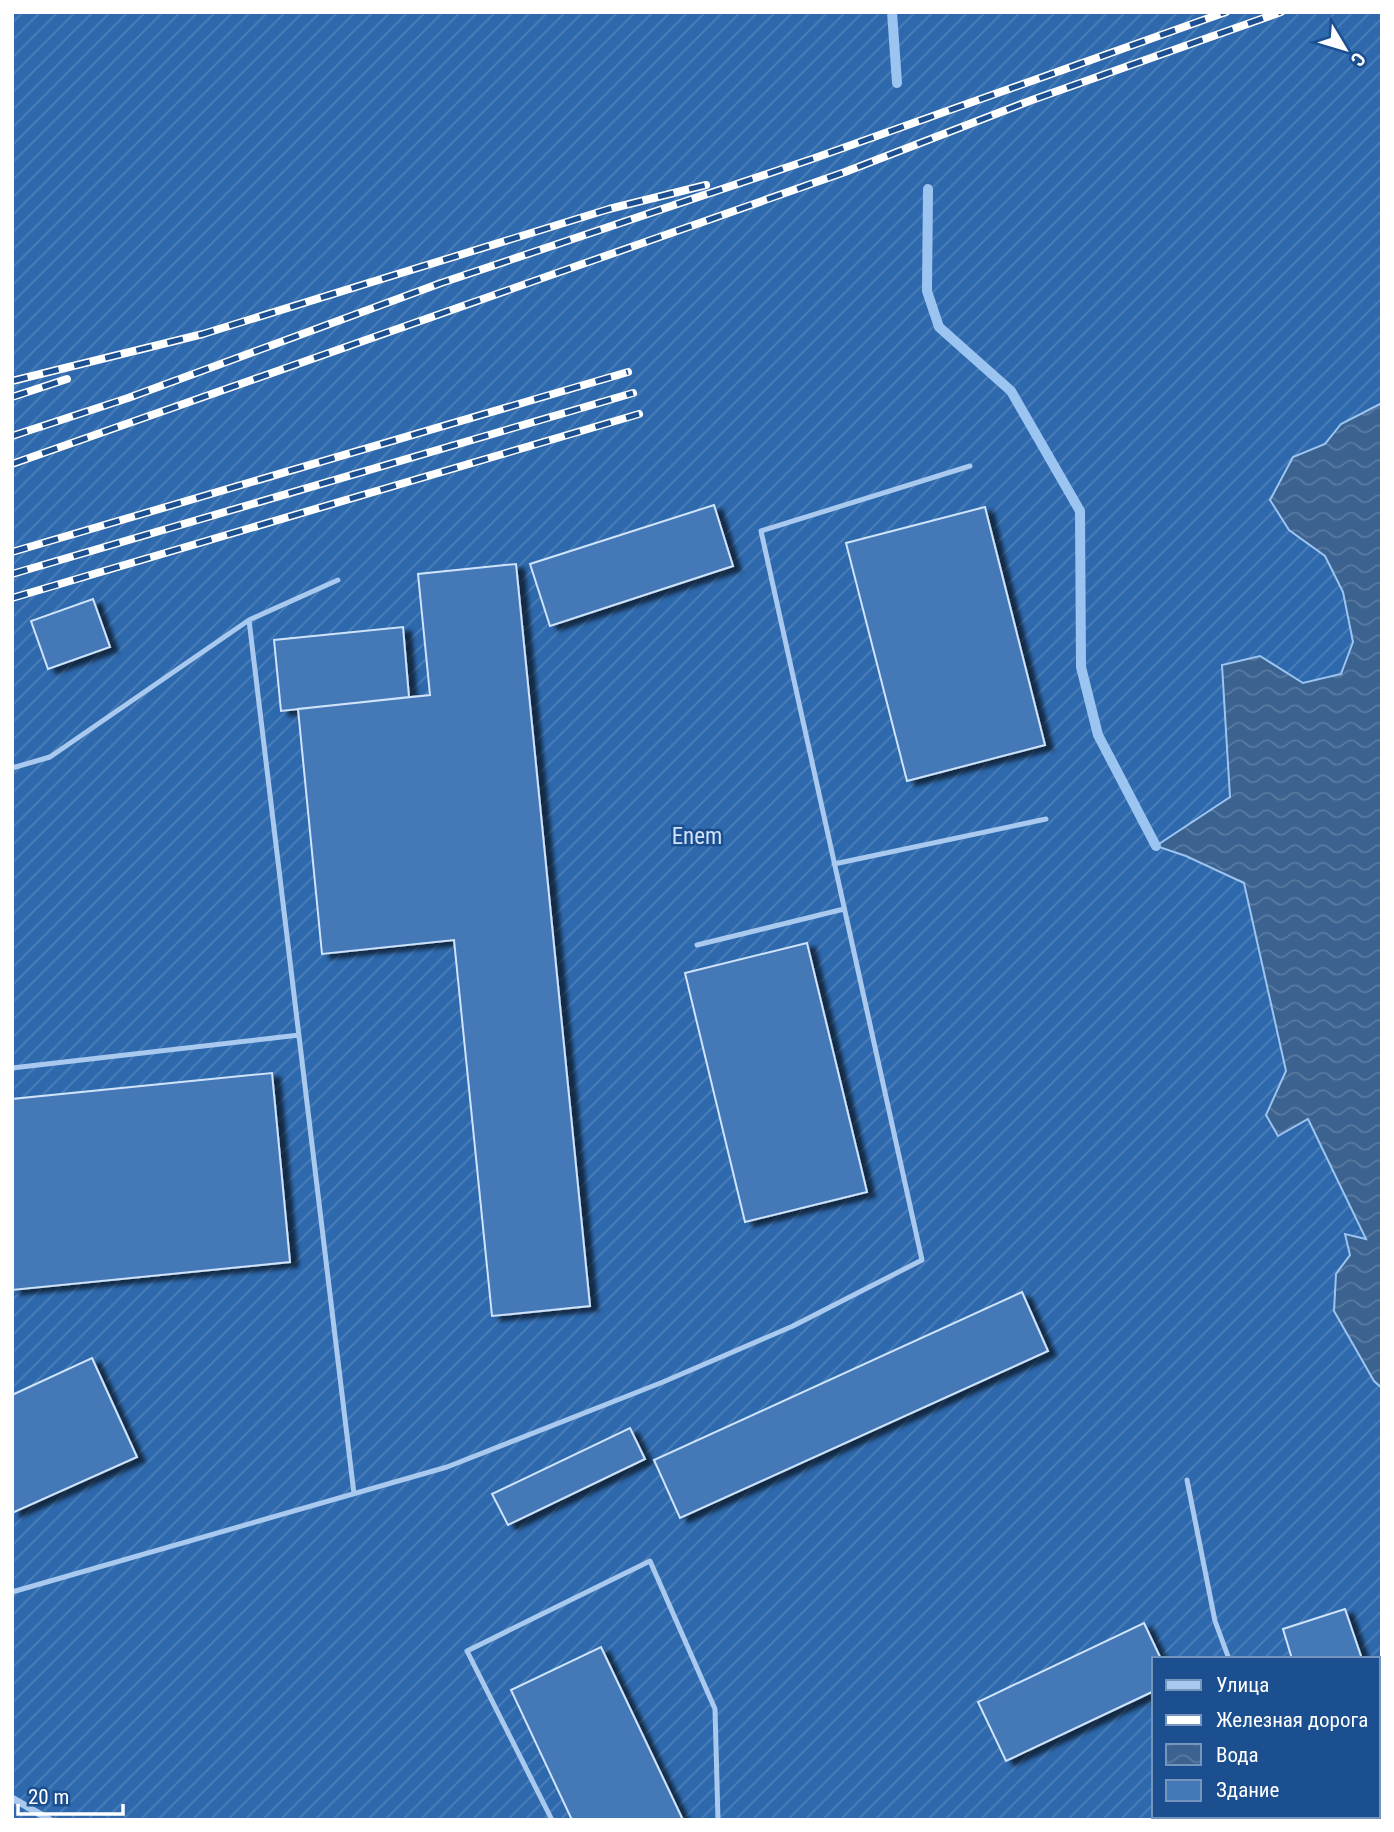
<svg xmlns="http://www.w3.org/2000/svg" width="1394" height="1832" viewBox="0 0 1394 1832" font-family="'Roboto Condensed',sans-serif">
  <style>
    .garden { fill: url(#garden-furrows); fill-rule: evenodd }
    .water { fill: url(#water-waves); stroke: #9cc4f0; stroke-width: 2 }
    .lines { fill: none; stroke-linecap: round; stroke-linejoin: round }
    .stream { stroke: #9cc4f0; stroke-width: 10 }
    .building { fill: #4478b7; stroke: #cfe3fa; stroke-width: 2; filter: url(#shadow) }
    .lane { stroke: #a9c9ee; stroke-width: 5 }
    .street { stroke: #a9c9ee; stroke-width: 7 }
    .rail-casing { stroke: #fff; stroke-width: 8 }
    .rail { stroke: #1b4f8f; stroke-width: 5; stroke-dasharray: 16; stroke-linecap: butt }
    .labels { text-anchor: middle; dominant-baseline: central; stroke-width: 5; stroke-linejoin: round; paint-order: stroke }
    .park-label { font-size: 23px; fill: #cfe3fa; stroke: #1b4f8f }
  </style>
  <defs>
    <pattern id="garden-furrows" width="10" height="10" patternUnits="userSpaceOnUse" patternTransform="scale(1.75)"><rect width="10" height="10" fill="#2e69ad"/><path d="M-1 1l2-2M0 10L10 0M9 11l2-2" fill="none" stroke="#4d80b9"/></pattern>
    <pattern id="water-waves" width="16" height="10" patternUnits="userSpaceOnUse" patternTransform="scale(1.75)"><rect width="16" height="10" fill="#3c6290"/><path d="M0 5q4-4 8 0t8 0" fill="none" stroke="#597aa1"/></pattern>
    <filter id="shadow"><feDropShadow dx="8" dy="4.5" stdDeviation="2" flood-color="#0009"/></filter>
  </defs>
  <rect width="100%" height="100%" fill="#1b4f8f"/>
  <path class="garden" d="M12 12H1382V1820H12ZM1154 1659H1378V1816H1154Z"/>
  <path class="water" d="M1382 403V1388L1374 1381 1334 1311 1336 1274 1350 1255 1345 1234 1366 1239 1308 1119 1278 1136 1266 1115 1286 1071 1244 883 1186 856 1156 846 1230 797 1222 665 1260 656 1303 683 1341 674 1353 642 1343 592 1325 556 1289 530 1270 500 1293 457 1325 444 1341 424Z"/>
  <g class="lines">
    <path class="stream" d="M892 12 897 83
      M928 189 927 291 939 327 1011 391 1080 511 1081 667 1098 735 1156 846"/>
  </g>
  <path class="building" d="M714 505 733 566 550 626 530 564Z
    M985 507 1045 745 907 781 846 543Z
    M516 564 590 1306 492 1316 454 940 322 954 298 709 430 695 418 574Z
    M93 599 110 647 48 669 31 621Z
    M403 627 409 697 281 711 274 640Z
    M807 943 867 1192 745 1222 685 973Z
    M272 1073 290 1262 12 1290V1099Z
    M1022 1292 1048 1351 680 1518 654 1460Z
    M92 1358 137 1457 12 1513V1395Z
    M630 1428 645 1459 508 1525 492 1494Z
    M1345 1609 1362 1659H1292L1283 1629Z
    M1144 1623 1161 1659H1154V1691L1006 1761 978 1702Z
    M601 1647 683 1820H572L511 1690Z
    M1378 1709 1382 1720V1773L1378 1775Z
    M1382 1773V1807L1378 1808V1775Z
    M1344 1816H1376L1377 1820H1345Z"/>
  <g class="lines">
    <path class="lane" d="M249 620 354 1494
      M12 768 50 757 249 620 338 580
      M834 864 1046 819
      M697 945 844 909
      M12 1068 299 1035
      M1187 1480 1215 1621 1229 1659
      M12 1592 447 1467 663 1382 793 1326 922 1260 761 531 970 466
      M1290 1816 1292 1820
      M552 1820 467 1651 650 1561 715 1709 718 1820"/>
    <path class="street" d="M12 1798 50 1820"/>
    <g class="rail-casing">
      <path id="rail" d="M12 381 203 334 609 209 706 185
        M12 397 67 379
        M12 436 128 398 441 283 812 159 1226 12
        M12 464 845 172 1032 100 1281 12
        M12 552 628 372
        M12 574 633 393
        M12 598 639 414"/>
    </g>
    <use href="#rail" class="rail"/>
  </g>
  <g class="labels">
    <g class="park-label">
      <text x="697" y="836">Enem</text>
    </g>
  </g>
  <rect width="1394" height="1832" fill="none" stroke="#ffffff" stroke-width="28"/>
  <rect x="1152" y="1657" width="228" height="161" fill="#1b4f8f" stroke="#7695bc" stroke-width="2"/>
  <rect x="1166" y="1680" width="35" height="10" fill="#a9c9ee" stroke="#7695bc" stroke-width="2"/>
  <text x="1216" y="1692" font-size="21" fill="#ffffff">Улица</text>
  <rect x="1166" y="1715" width="35" height="10" fill="#ffffff" stroke="#7695bc" stroke-width="2"/>
  <text x="1216" y="1727" font-size="21" fill="#ffffff">Железная дорога</text>
  <rect x="1166" y="1744" width="35" height="21" fill="url(#water-waves)" stroke="#7695bc" stroke-width="2"/>
  <text x="1216" y="1762" font-size="21" fill="#ffffff">Вода</text>
  <rect x="1166" y="1780" width="35" height="21" fill="#4478b7" stroke="#7695bc" stroke-width="2"/>
  <text x="1216" y="1797" font-size="21" fill="#ffffff">Здание</text>
  <g transform="translate(1345 49) rotate(128)" stroke="#1b4f8f" stroke-width="5" paint-order="stroke">
  <path d="M0-5L12 26L0 18L-12 26Z" fill="#ffffff"/>
  <text y="-10" font-size="19" font-weight="bold" text-anchor="middle" fill="#ffffff">С</text>
  </g>
  <path d="M18 1804v10h105v-10" fill="none" stroke="#ffffff" stroke-width="3.5"/>
  <text x="28" y="1804" font-size="21" fill="#ffffff" stroke="#1b4f8f" stroke-width="5" paint-order="stroke">20 m</text>
</svg>
